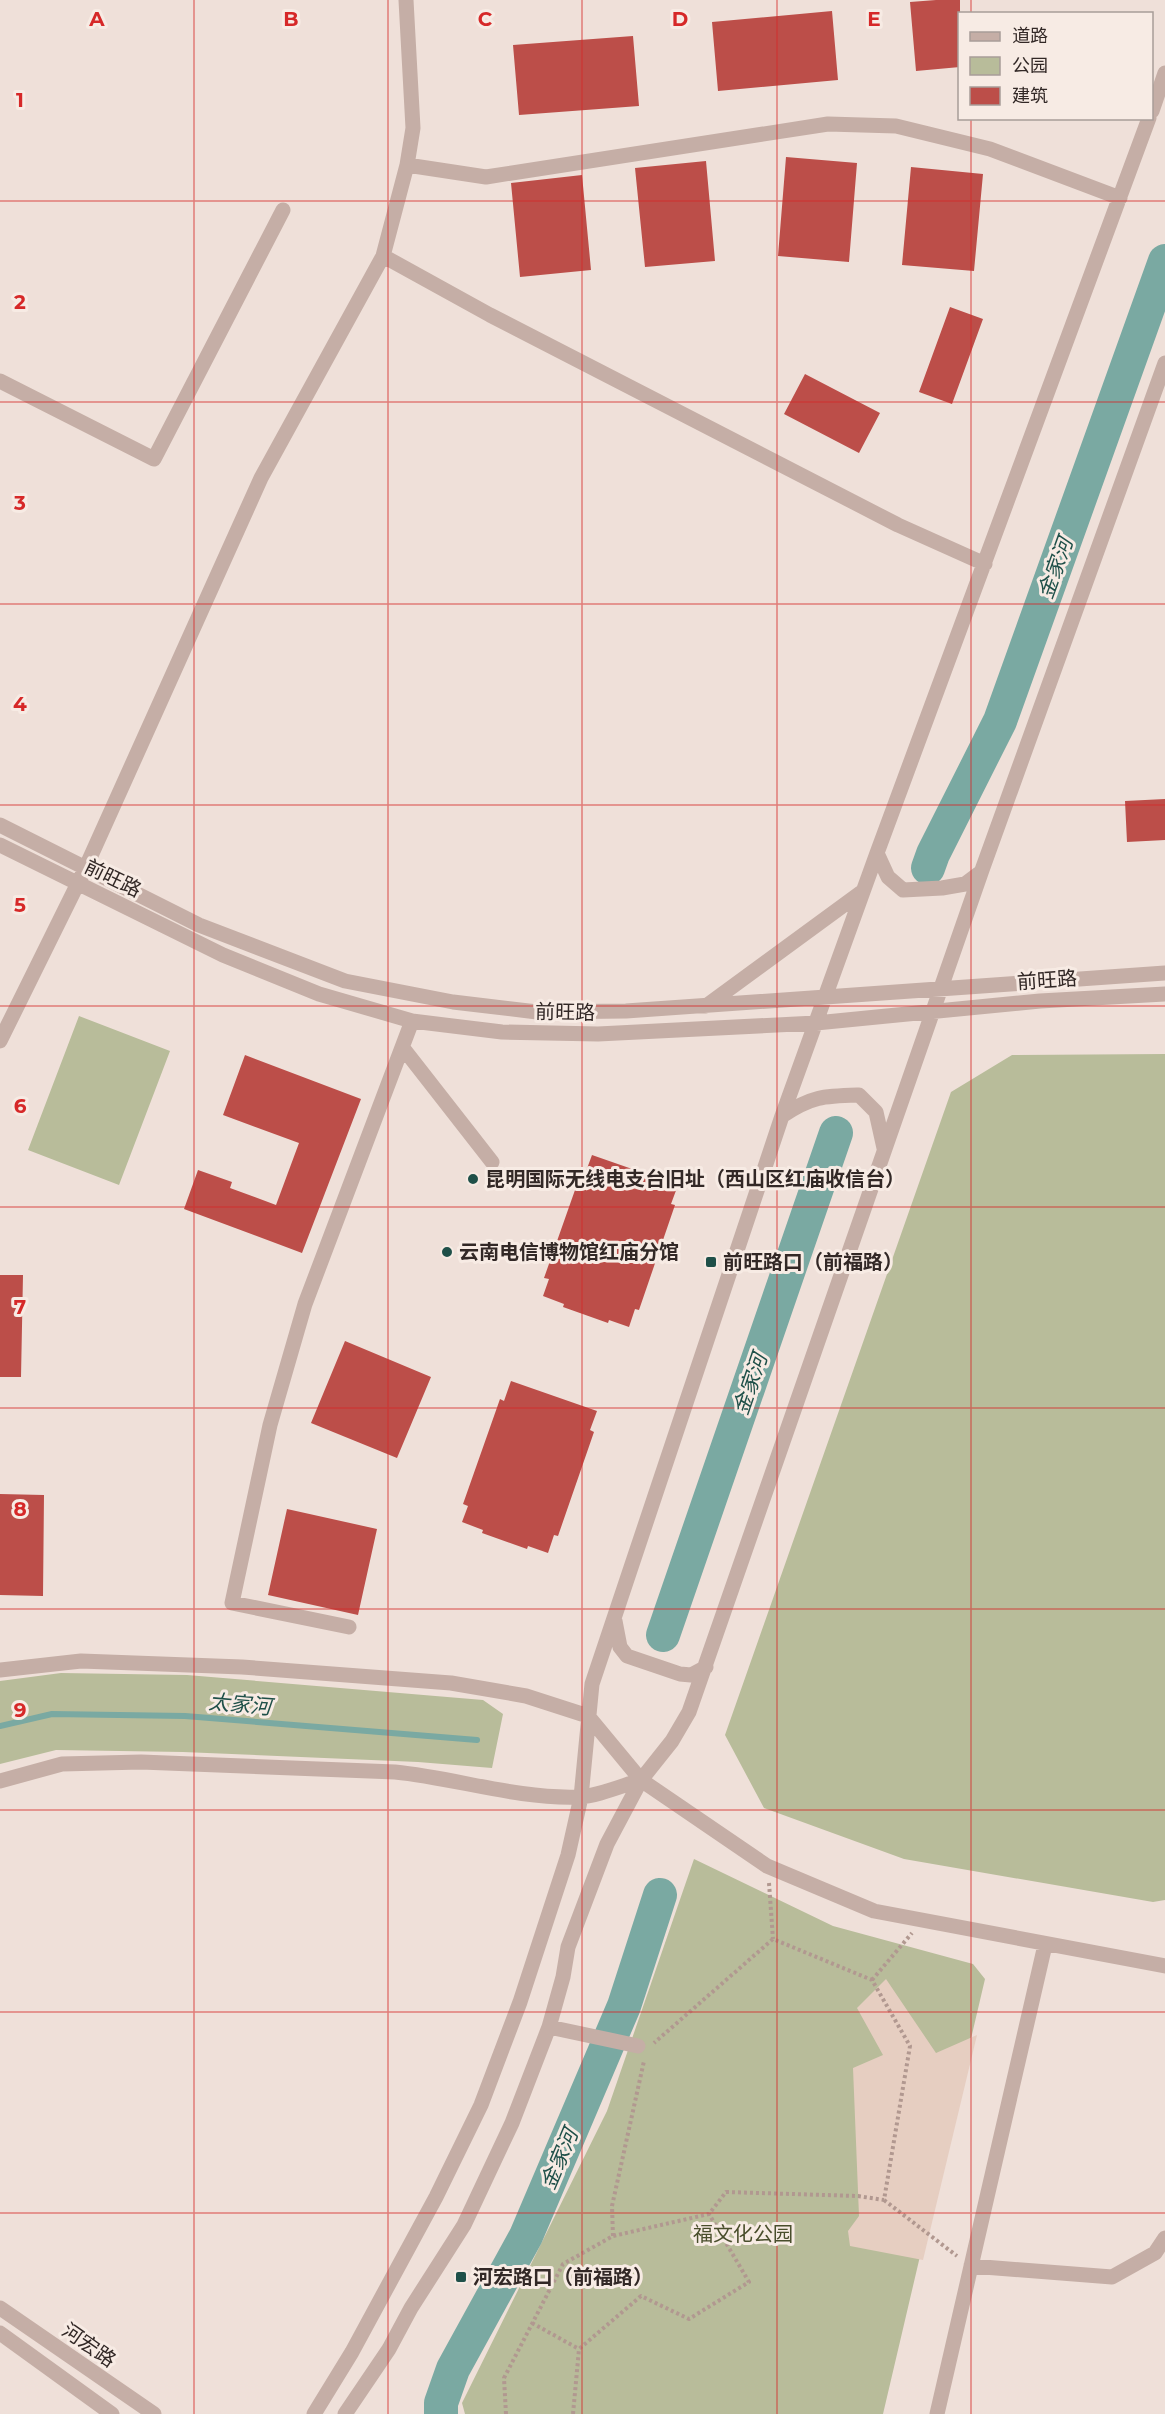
<svg xmlns="http://www.w3.org/2000/svg" width="1165" height="2414" viewBox="0 0 1165 2414" font-family="Montserrat,'Noto Sans SC',sans-serif">
  <style>
    .green { fill: #b8bc9a }
    .plaza { fill: #e6cec1 }
    .lines { fill: none; stroke-linecap: round; stroke-linejoin: round }
    .stream { stroke: #7aa9a2; stroke-width: 6 }
    .river { stroke: #7aa9a2; stroke-width: 34 }
    .building { fill: #bc4e49 }
    .path { stroke: #b19890; stroke-width: 4; stroke-dasharray: 3 3; stroke-linecap: butt }
    .minor { stroke: #c5aea6; stroke-width: 15 }
    .grid { fill: none; stroke: #d62828; stroke-width: 1.5; stroke-opacity: 0.55 }
    .poi-dot { fill: #1f5049; stroke: #f7ebe4; stroke-width: 2 }
    .labels { text-anchor: middle; dominant-baseline: central; stroke-width: 6; stroke-linejoin: round; paint-order: stroke }
    .street-label { font-size: 20px; fill: #322826; stroke: #f7ebe4 }
    .poi-label { font-size: 20px; font-weight: bold; fill: #322826; stroke: #f7ebe4; text-anchor: start }
    .park-label { font-size: 20px; fill: #494e2c; stroke: #f7ebe4 }
    .water-label { font-size: 21px; font-style: italic; fill: #1f5049; stroke: #f7ebe4 }
    .grid-label { font-size: 20px; text-anchor: middle; font-weight: bold; fill: #d62828; stroke: #f7ebe4; stroke-width: 6; stroke-linejoin: round; paint-order: stroke }
  </style>
  <rect width="100%" height="100%" fill="#efe0d9"/>
  <path class="green" d="M79 1016 170 1051 119 1185 28 1150Z
    M1165 1054V1900L1153 1902 904 1859 764 1808 725 1735 951 1092 1012 1055Z
    M61 1673 187 1675 483 1700 503 1714 492 1768 418 1762 183 1752 56 1750 0 1764V1681Z
    M694 1859 833 1926 973 1964 985 1979 883 2414H465L462 2403 607 2111Z"/>
  <path class="plaza" d="M886 1979 936 2053 977 2035 923 2260 850 2246 848 2231 859 2216 853 2068 883 2055 857 2008Z"/>
  <g class="lines">
    <path class="stream" d="M0 1726 52 1714 185 1716 477 1740"/>
    <path class="river" d="M928 868 933 854 1000 721 1165 261
      M663 1635 836 1133
      M441 2414V2403L453 2369 526 2236 624 2006 660 1895"/>
  </g>
  <path class="building" d="M936 0H960V67L916 71 910 2Z
    M832 11 838 80 718 91 712 22Z
    M633 36 639 106 519 115 513 45Z
    M786 157 857 163 849 262 778 256Z
    M706 161 715 261 645 267 635 168Z
    M911 167 983 174 974 271 902 265Z
    M582 175 591 270 520 277 511 183Z
    M950 307 983 319 952 404 919 392Z
    M805 374 880 413 859 453 784 414Z
    M1165 799V840L1127 842 1125 801Z
    M245 1055 361 1099 302 1253 184 1209 198 1170 232 1182 230 1188 276 1205 299 1143 223 1115Z
    M592 1155 678 1185 671 1204 675 1205 639 1310 635 1309 629 1327 609 1320 608 1323 563 1307 564 1304 543 1296 549 1279 544 1278 581 1173 585 1174Z
    M0 1275H23L21 1377H0Z
    M345 1341 431 1377 397 1458 311 1423Z
    M511 1381 597 1411 590 1430 594 1432 558 1536 554 1535 548 1553 528 1546 527 1549 482 1533 483 1530 462 1522 468 1506 463 1504 500 1399 504 1401Z
    M0 1494 44 1495 43 1596 0 1595Z
    M287 1509 377 1529 358 1615 268 1595Z"/>
  <g class="lines">
    <path class="path" d="M769 1883 773 1939
      M872 1980 912 1933
      M884 2200 957 2256
      M613 2236 612 2206 644 2061
      M532 2323 579 2349
      M506 2414 504 2378 563 2264 613 2236 709 2214 726 2192 858 2196 884 2200 910 2046 872 1980 773 1939 654 2043
      M573 2414 579 2349 641 2296 689 2319 749 2282 709 2214"/>
    <path class="minor" d="M1152 111 1165 73
      M407 165 486 177 828 124 896 126 990 149 1120 198
      M383 256 490 315 898 525 985 564
      M0 381 154 459 283 210
      M0 825 199 925 345 981 453 1002 537 1012 626 1011 1165 973
      M0 845 223 955 319 994 412 1021 502 1032 598 1034 816 1023 1040 1001 1165 994
      M877 853 888 877 903 890 942 888 965 884 981 872
      M706 1006 863 891
      M0 1041 85 869 261 478 383 256 407 165 413 128 406 0
      M403 1048 492 1162
      M782 1116C812 1096 824 1096 859 1095L876 1112 884 1148
      M615 1621 620 1647 627 1656 680 1674 691 1675 706 1667
      M349 1627 232 1603 270 1425 305 1304 412 1021
      M0 1670 81 1661 242 1667 451 1683 526 1696 588 1716 641 1780 767 1866 874 1911 1165 1966
      M0 1781 62 1764 141 1762 395 1772C456 1778 516 1799 578 1797 598 1796 621 1786 641 1780
      M549 2027 638 2046
      M971 2266 1112 2277 1155 2253 1165 2238
      M0 2308 154 2414
      M0 2333 112 2414
      M314 2414 352 2352 436 2197 481 2105 520 2002 568 1855 581 1797 592 1684 782 1116 877 853 1149 118
      M345 2414 389 2349 411 2308 464 2225 512 2123 549 2027 563 1977 568 1947 607 1844 641 1780 672 1741 689 1712 982 870 1165 363
      M937 2414 1045 1945"/>
  </g>
  <path class="grid" d="M194 0V2414M388 0V2414M582 0V2414M777 0V2414M971 0V14M971 118V2414M0 201H1165M0 402H1165M0 604H1165M0 805H1165M0 1006H1165M0 1207H1165M0 1408H1165M0 1609H1165M0 1810H1165M0 2012H1165M0 2213H1165"/>
  <g class="poi-dot">
    <circle cx="473" cy="1179" r="6"/>
    <circle cx="447" cy="1252" r="6"/>
    <rect x="705" y="1256" width="12" height="12" rx="3"/>
    <rect x="455" y="2271" width="12" height="12" rx="3"/>
  </g>
  <g class="labels">
    <g class="street-label">
      <text transform="translate(113 878) rotate(26)">前旺路</text>
      <text transform="translate(1047 980) rotate(-4)">前旺路</text>
      <text transform="translate(565 1012) rotate(1)">前旺路</text>
      <text transform="translate(89 2345) rotate(35)">河宏路</text>
    </g>
    <g class="poi-label">
      <text x="485" y="1179">昆明国际无线电支台旧址（西山区红庙收信台）</text>
      <text x="459" y="1252">云南电信博物馆红庙分馆</text>
      <text x="723" y="1262">前旺路口（前福路）</text>
      <text x="473" y="2277">河宏路口（前福路）</text>
    </g>
    <g class="park-label">
      <text x="743" y="2234">福文化公园</text>
    </g>
    <g class="water-label">
      <text transform="translate(1055 568) rotate(-70)">金家河</text>
      <text transform="translate(750 1384) rotate(-71)">金家河</text>
      <text transform="translate(240 1704) rotate(5)">太家河</text>
      <text transform="translate(559 2159) rotate(-67)">金家河</text>
    </g>
  </g>
  <g class="grid-label">
    <text x="97" y="26">A</text>
    <text x="291" y="26">B</text>
    <text x="485" y="26">C</text>
    <text x="680" y="26">D</text>
    <text x="874" y="26">E</text>
    <text x="20" y="107">1</text>
    <text x="20" y="309">2</text>
    <text x="20" y="510">3</text>
    <text x="20" y="711">4</text>
    <text x="20" y="912">5</text>
    <text x="20" y="1113">6</text>
    <text x="20" y="1314">7</text>
    <text x="20" y="1516">8</text>
    <text x="20" y="1717">9</text>
  </g>
  <rect x="958" y="12" width="195" height="108" fill="#f7ebe4" stroke="#a89d98" stroke-width="1.5"/>
  <rect x="970" y="32" width="30" height="9" fill="#c5aea6" stroke="#a89d98" stroke-width="1.5"/>
  <text x="1012" y="42" font-size="18" fill="#322826">道路</text>
  <rect x="970" y="57" width="30" height="18" fill="#b8bc9a" stroke="#a89d98" stroke-width="1.5"/>
  <text x="1012" y="72" font-size="18" fill="#322826">公园</text>
  <rect x="970" y="87" width="30" height="18" fill="#bc4e49" stroke="#a89d98" stroke-width="1.5"/>
  <text x="1012" y="102" font-size="18" fill="#322826">建筑</text>
</svg>
